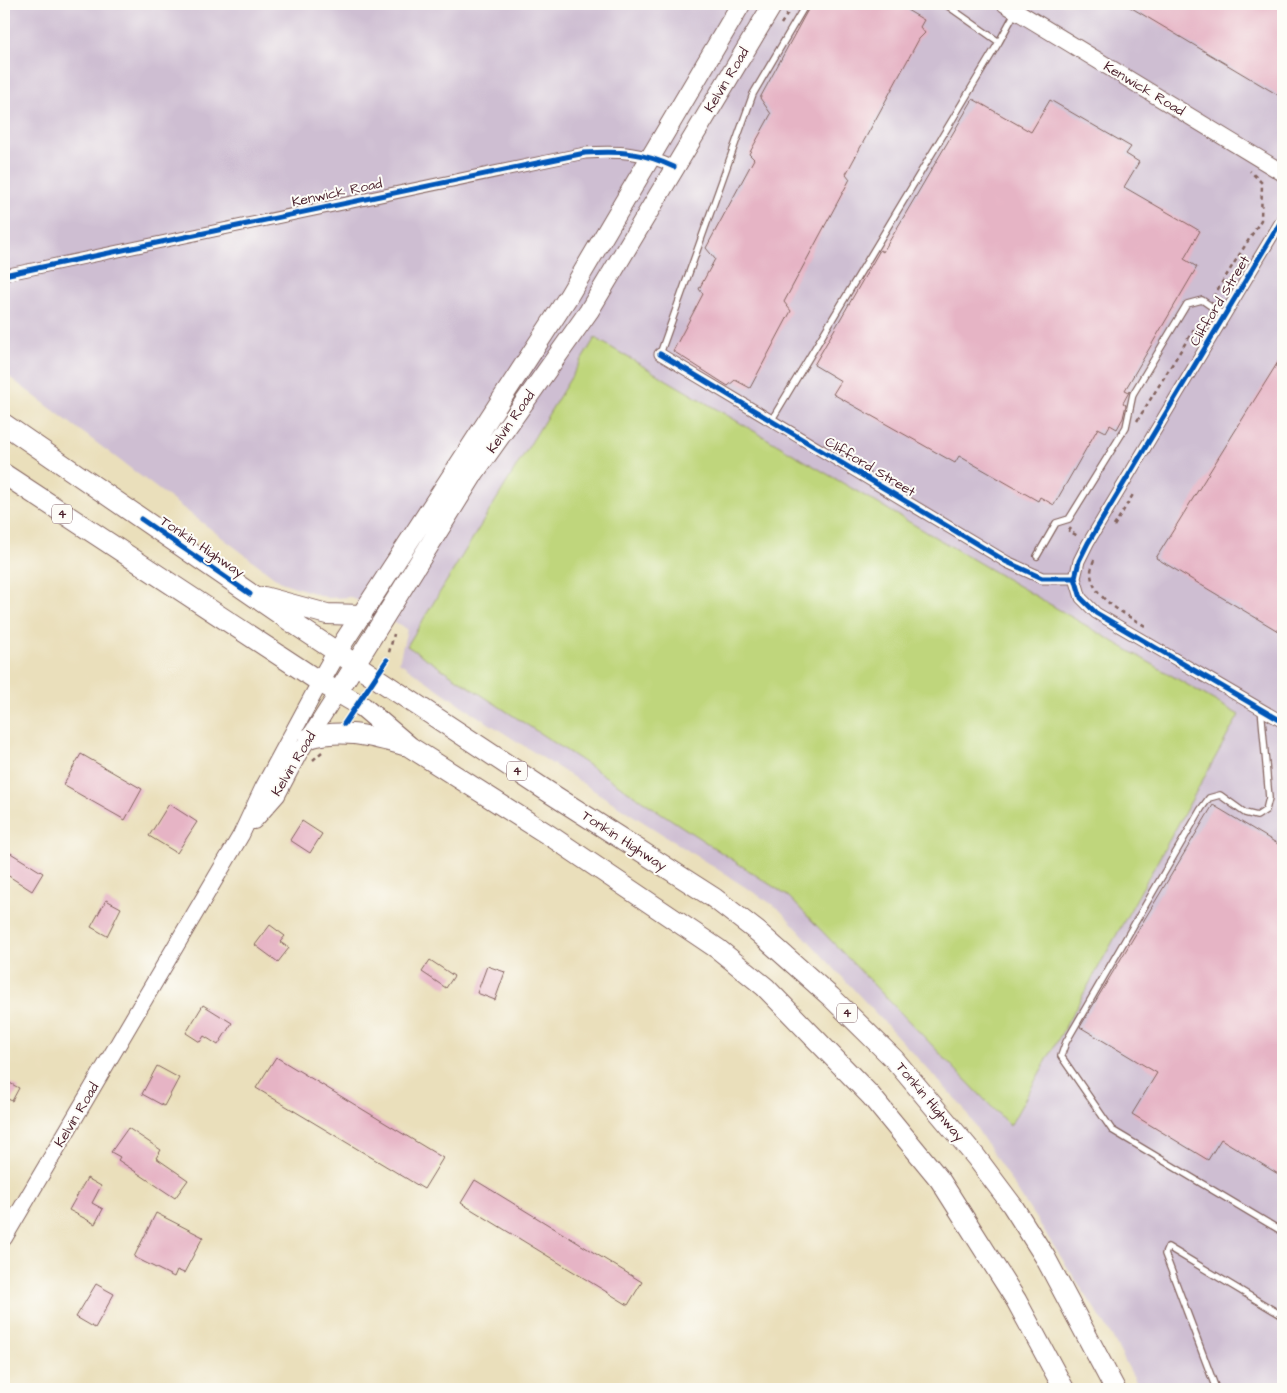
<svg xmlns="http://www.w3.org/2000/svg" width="1287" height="1393" viewBox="0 0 1287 1393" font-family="'Architects Daughter',sans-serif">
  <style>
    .industrial { fill: #cebed2 }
    .green { fill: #bfd67b; stroke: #847a53 }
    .building { fill: #e6b4c5 }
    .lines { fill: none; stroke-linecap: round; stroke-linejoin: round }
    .service-casing { stroke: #82625d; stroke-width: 8 }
    .minor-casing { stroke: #82625d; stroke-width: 13 }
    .secondary-casing { stroke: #82625d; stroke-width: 18 }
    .primary-casing { stroke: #82625d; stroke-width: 21 }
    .trunk-casing { stroke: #82625d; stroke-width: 22 }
    .path { stroke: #82625d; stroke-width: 2.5; stroke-dasharray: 4 4; stroke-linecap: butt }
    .service { stroke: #fff; stroke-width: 5.5 }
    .minor { stroke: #fff; stroke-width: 11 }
    .secondary { stroke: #fff; stroke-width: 16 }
    .primary { stroke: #fff; stroke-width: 19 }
    .trunk { stroke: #fff; stroke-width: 20 }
    .cycleway-casing { stroke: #fdfcf7; stroke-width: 8 }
    .cycleway { stroke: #0057b8; stroke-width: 5 }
    .labels { text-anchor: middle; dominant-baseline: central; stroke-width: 4; stroke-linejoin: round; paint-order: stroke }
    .shield { fill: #fdfcf7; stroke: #806168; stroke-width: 1 }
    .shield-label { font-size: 12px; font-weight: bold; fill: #4a1f2b }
    .street-label { font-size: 14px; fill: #4a1f2b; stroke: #fdfcf7 }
  </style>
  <rect width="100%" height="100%" fill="#fdfcf7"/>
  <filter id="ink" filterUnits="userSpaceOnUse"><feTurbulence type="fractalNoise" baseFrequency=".02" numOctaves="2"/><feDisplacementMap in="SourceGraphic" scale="10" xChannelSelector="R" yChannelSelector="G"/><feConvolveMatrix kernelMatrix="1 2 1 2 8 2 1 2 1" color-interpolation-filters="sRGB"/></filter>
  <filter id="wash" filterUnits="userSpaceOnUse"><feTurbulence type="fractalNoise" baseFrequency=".0096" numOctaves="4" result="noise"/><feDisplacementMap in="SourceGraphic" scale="20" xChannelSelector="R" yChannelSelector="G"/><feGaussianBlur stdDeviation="1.12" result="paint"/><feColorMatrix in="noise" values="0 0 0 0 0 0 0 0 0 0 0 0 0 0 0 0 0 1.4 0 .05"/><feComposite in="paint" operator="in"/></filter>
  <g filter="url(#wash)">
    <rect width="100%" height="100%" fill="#eadfbb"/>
    <path class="industrial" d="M4 4H1283V1389H1140L1106 1326 962 1106 778 908 471 712 399 662 407 629 351 597 328 598 281 582 4 373Z"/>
    <path class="green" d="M595 338 1239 715 1010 1126 789 897 407 646Z"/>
    <g id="blocks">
      <path class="building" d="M811 4H901L907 10 924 20 920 27 925 33 919 39 846 174 850 179 784 302 791 311 750 388 735 380 728 386 673 351 703 294 699 289 715 259 706 248 754 159 749 154 771 114 760 98Z
        M1125 4H1283V98Z
        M973 99 1031 132 1050 100 1131 147 1126 154 1139 162 1124 187 1200 231 1184 259 1197 267 1125 390 1129 392 1123 403 1126 405 1123 418 1117 429 1110 425 1106 432 1098 428 1054 505 1040 497 1038 501 959 456 955 463 833 394 841 381 814 365 880 250 883 252Z
        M1283 354V634L1156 558Z
        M81 754 142 789 125 820 63 785Z
        M169 804 197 822 177 853 149 836Z
        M1213 805 1283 847V1177L1221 1139 1208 1160 1132 1114 1157 1073 1080 1027Z
        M302 821 322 834 310 853 290 840Z
        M4 849 43 873 32 891 4 873Z
        M106 900 121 908 107 936 91 927Z
        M270 925 285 936 280 942 289 948 278 962 255 945Z
        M430 960 454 976 446 988 422 972Z
        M487 966 505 972 495 1000 477 993Z
        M203 1005 232 1023 218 1045 204 1036 200 1042 186 1033Z
        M276 1057 443 1158 424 1189 256 1088Z
        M157 1066 179 1078 164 1106 142 1094Z
        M4 1080 19 1088 12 1101 4 1097Z
        M128 1128 161 1150 156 1158 188 1180 175 1198 118 1160 120 1157 111 1152Z
        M87 1178 101 1186 92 1203 103 1209 95 1224 69 1210Z
        M475 1180 642 1282 628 1305 461 1203Z
        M156 1213 203 1237 184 1273 177 1270 174 1277 134 1257Z
        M96 1284 114 1294 95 1328 76 1317Z"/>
    </g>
  </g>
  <g filter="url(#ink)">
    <use href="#blocks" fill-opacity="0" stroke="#82625d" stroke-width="1"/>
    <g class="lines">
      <g class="service-casing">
        <path id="service" d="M999 42 1016 11
          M660 354 753 94 806 4
          M771 421 999 42 945 4
          M1037 556 1056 523 1069 519 1126 427 1133 394 1187 304 1202 300 1225 316
          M1261 708 1269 798 1266 810 1257 816 1245 813 1220 795 1209 798 1201 809 1066 1042 1061 1056 1112 1130 1283 1232
          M1216 1389 1165 1254 1168 1247 1283 1316"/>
      </g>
      <g class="minor-casing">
        <path id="minor" d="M4 275 585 153C621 151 642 152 674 167
          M660 354 1007 562 1042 578H1075L1081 598 1096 613 1283 722
          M1075 578 1079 561 1088 543 1283 218"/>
      </g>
      <g class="secondary-casing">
        <path id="secondary" d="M1005 4 1283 173
          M254 821 277 795 298 755 338 692
          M4 1238 241 835 263 788 320 682"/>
      </g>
      <g class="primary-casing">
        <path id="primary" d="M320 682 337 652 568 297 741 4
          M338 692 475 472 589 311 773 4"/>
      </g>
      <g class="trunk-casing">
        <path id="trunk" d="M4 424 290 621 547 791 714 898 758 932 831 997 894 1059 976 1157 1012 1205 1045 1257 1115 1389
          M4 474 320 682 363 707 410 747 555 839 718 949 765 987 871 1096 940 1180 1016 1300 1064 1389
          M264 597 327 614 362 615
          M309 738C343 728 370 736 404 745"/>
      </g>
      <path class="path" d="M781 24 794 4
        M1213 297 1261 220 1262 183 1250 171
        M1137 421 1204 313
        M1114 526 1134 493
        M1071 528 1069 531 1078 536
        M1094 560C1079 593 1125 614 1147 627
        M387 660 394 634
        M313 760 322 752"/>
      <use href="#service" class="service"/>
      <use href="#minor" class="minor"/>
      <use href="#secondary" class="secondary"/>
      <use href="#primary" class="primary"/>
      <use href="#trunk" class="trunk"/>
      <g class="cycleway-casing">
        <path id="cycleway" d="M4 275 585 153C621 151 642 152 674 167
          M660 354 1007 562 1042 578H1075L1081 598 1096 613 1283 722
          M141 519 250 594
          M1075 578 1079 561 1088 543 1283 218
          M344 724 387 660"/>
      </g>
      <use href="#cycleway" class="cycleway"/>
    </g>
  </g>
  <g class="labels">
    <g class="shield">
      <rect x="52" y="504.5" width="20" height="19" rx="4"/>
      <rect x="507" y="761.5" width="20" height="19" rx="4"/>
      <rect x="837" y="1003.5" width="20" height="19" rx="4"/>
    </g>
    <g class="shield-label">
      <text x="62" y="514">4</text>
      <text x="517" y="771">4</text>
      <text x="847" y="1013">4</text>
    </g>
    <g class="street-label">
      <text transform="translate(727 80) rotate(-59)">Kelvin Road</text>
      <text transform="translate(1144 89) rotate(31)">Kenwick Road</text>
      <text transform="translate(337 193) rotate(-12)">Kenwick Road</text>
      <text transform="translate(1220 301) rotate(-59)">Clifford Street</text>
      <text transform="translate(511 422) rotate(-55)">Kelvin Road</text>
      <text transform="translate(870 467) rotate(31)">Clifford Street</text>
      <text transform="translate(202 547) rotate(34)">Tonkin Highway</text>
      <text transform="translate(294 764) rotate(-59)">Kelvin Road</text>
      <text transform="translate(624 841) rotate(33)">Tonkin Highway</text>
      <text transform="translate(930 1102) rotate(50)">Tonkin Highway</text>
      <text transform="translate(77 1115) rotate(-59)">Kelvin Road</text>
    </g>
  </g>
  <rect width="1287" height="1393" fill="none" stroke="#fdfcf7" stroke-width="20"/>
</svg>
